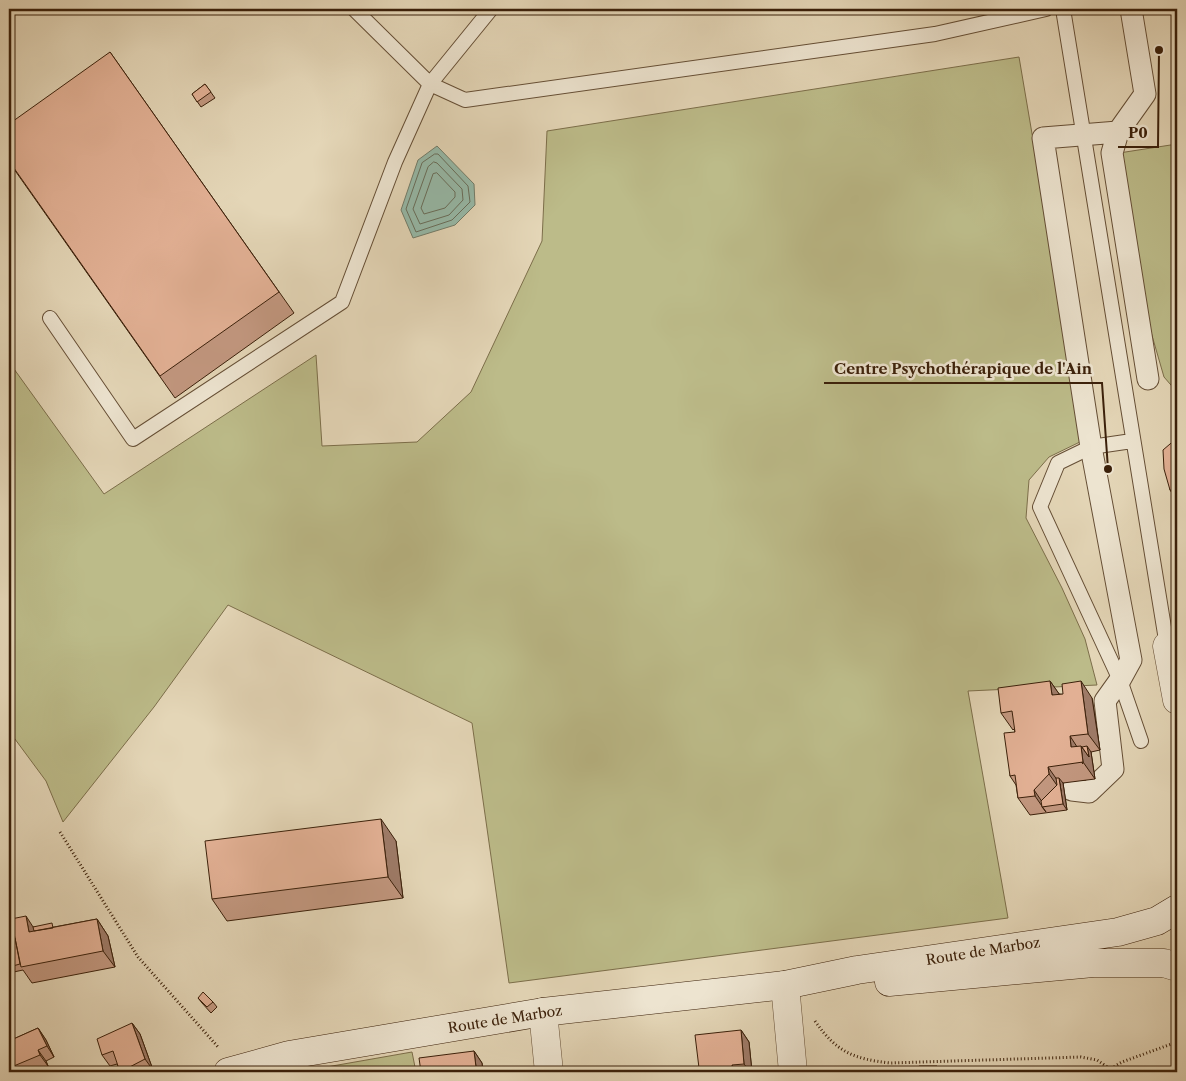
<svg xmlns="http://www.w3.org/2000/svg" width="1186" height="1081" viewBox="0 0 1186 1081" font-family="'Libre Caslon Text',serif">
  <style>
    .green { fill: #bcbb89; stroke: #7c6e4a }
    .water { fill: #96baa9; stroke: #727c69 }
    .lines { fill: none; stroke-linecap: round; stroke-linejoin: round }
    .shore { stroke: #686d5a; stroke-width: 1 }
    .service-casing { stroke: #654e35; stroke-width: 16 }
    .pedestrian-casing { stroke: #654e35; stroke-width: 23 }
    .minor-casing { stroke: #654e35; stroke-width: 29 }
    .secondary-casing { stroke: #3b200a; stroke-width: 29 }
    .path { stroke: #3b200a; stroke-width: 3; stroke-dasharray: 1 2.5; stroke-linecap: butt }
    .service { stroke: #ede4d0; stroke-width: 14 }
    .pedestrian { stroke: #ede4d0; stroke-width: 21 }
    .minor { stroke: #ede4d0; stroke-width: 28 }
    .secondary { stroke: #ede4d0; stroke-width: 28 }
    .wall { fill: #c2977f; stroke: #3b200a }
    .shaded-wall { fill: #9e7b68; stroke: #3b200a }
    .building { fill: #e2b094; stroke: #3b200a }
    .labels { text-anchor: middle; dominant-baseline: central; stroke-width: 5; stroke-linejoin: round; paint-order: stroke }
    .street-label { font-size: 14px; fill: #3b200a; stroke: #ede4d0 }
    .leader { fill: none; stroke: #3b200a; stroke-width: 2 }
    .callout-dot { fill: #3b200a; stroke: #ede4d0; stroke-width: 2 }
    .callout-label { font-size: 15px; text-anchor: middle; font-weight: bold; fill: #3b200a; stroke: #ede4d0; stroke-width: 5; stroke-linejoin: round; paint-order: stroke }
  </style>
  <rect width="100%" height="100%" fill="#e4d6b7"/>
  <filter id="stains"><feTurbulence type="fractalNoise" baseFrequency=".004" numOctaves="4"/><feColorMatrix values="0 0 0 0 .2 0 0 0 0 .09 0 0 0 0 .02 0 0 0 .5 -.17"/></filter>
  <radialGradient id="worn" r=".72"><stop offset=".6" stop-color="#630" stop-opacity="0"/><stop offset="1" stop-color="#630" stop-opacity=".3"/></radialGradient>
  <path class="green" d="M1019 57 1084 440 1049 457 1029 480 1026 518 1062 588 1085 639 1097 685 968 691 1008 918 509 983 472 723 228 605 154 707 63 822 46 781 9 731V362L104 494 316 355 322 446 417 442 471 392 542 241 547 131Z
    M1177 144V392L1164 377 1142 301 1119 153Z
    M412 1052 416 1072H298Z"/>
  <path class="water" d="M437 146 474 184 475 205 455 225 413 238 401 210 418 160Z"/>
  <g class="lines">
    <path class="shore" d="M435 154H438L468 186 470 202 452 220 416 232 406 209 422 163Z
      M434 162 437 163 462 189 463 200 449 215 420 224 413 209 428 167Z
      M437 173 455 192V197L445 208 424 214 421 208 433 174Z"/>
    <g class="service-casing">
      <path id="service" d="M354 9 430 84 491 9
        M1063 9 1167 646
        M50 318 133 439 342 302 395 162 430 84 465 100 935 34 1046 9
        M1132 441 1091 447 1058 463 1040 507 1120 680 1141 741"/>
    </g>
    <g class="pedestrian-casing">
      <path id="pedestrian" d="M1118 132 1112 153 1148 379
        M1072 790 1089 792 1113 769 1105 701 1120 680 1131 660 1091 447 1043 138 1118 132 1145 94 1131 9"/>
    </g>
    <g class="minor-casing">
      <path id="minor" d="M1177 643 1167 646 1177 700
        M785 985 793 1072
        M543 1012 549 1072"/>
    </g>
    <g class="secondary-casing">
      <path id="secondary" d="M889 982 1093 963H1164L1177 967
        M228 1072 289 1055 543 1012 785 985 857 970 1118 932 1157 921 1177 909"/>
    </g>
    <path class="path" d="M60 832 138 957 219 1048
      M815 1021C836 1052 854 1059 890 1063L1081 1057 1097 1060 1109 1068
      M1105 1072 1122 1062 1177 1042"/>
    <use href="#service" class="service"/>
    <use href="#pedestrian" class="pedestrian"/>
    <use href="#minor" class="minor"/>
    <use href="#secondary" class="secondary"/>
  </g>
  <path class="wall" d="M110 52 294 313 175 398 9 162Z
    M205 84 215 98 201 107 192 94Z
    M1177 438V501L1170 490 1171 443Z
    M1050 681 1059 694 1092 698 1100 750 1091 752 1095 779 1063 783 1067 810 1030 815 1018 798 1016 785 1010 776 1015 732 1014 729 1013 730 1001 713Z
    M396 841 403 898 227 921 212 899Z
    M97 919 108 936 115 967 32 983 23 970 9 973V939L15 938 33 927H54Z
    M198 998 213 1002 217 1007 211 1013 202 1003Z
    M132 1023 140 1034 153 1070 149 1072H120L117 1064 110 1066 102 1055Z
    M38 1028 46 1040 54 1057 46 1061 48 1066 34 1072H9V1041Z
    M741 1030 749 1042 752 1072H702L699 1068Z
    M474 1051 482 1063 483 1072H421Z"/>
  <path class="shaded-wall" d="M1050 681 1062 698 1052 695Z
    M1081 681 1092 698 1100 750 1088 734Z
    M1070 736 1081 753 1079 758 1083 764 1071 747Z
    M1081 746 1089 757 1087 746 1091 752 1095 779 1083 762Z
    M1048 767 1060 784 1061 791 1049 774Z
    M1059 778 1063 783 1067 810 1063 804Z
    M1034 790 1045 806 1042 807 1046 812 1035 796Z
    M381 819 396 841 403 898 388 877Z
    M26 916 37 933 29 932Z
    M97 919 108 936 115 967 103 951Z
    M132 1023 140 1034 153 1070 145 1059Z
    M38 1028 46 1040 54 1057 47 1046Z
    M741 1030 749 1042 752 1072H750L744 1064Z
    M38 1050 46 1061 48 1066 40 1055Z
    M474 1051 482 1063 483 1072H480L476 1067Z
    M732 1065 737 1072H732Z
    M937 1066 941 1072H937Z"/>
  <path class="building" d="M110 52 279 292 160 376 9 161V124Z
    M205 84 211 92 197 102 192 94Z
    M1177 438V492L1170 490 1164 469 1163 450Z
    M1050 681 1052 695 1063 694 1062 684 1081 681 1088 734 1070 736 1071 747 1081 746 1083 762 1048 767 1049 774 1034 790 1035 796 1018 798 1015 775 1010 776 1004 733 1015 732 1012 711 1001 713 998 688Z
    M1087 746 1089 757 1082 747Z
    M1056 778H1059L1063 804 1042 807 1041 801 1057 785Z
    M381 819 388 877 212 899 205 841Z
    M26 916 29 932 97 919 103 951 21 967 11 919Z
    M52 923 53 928 34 931 33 927Z
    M15 938 20 964 9 967V939Z
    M203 992 213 1002 207 1007 198 998Z
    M132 1023 145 1059 120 1072 113 1051 102 1055 97 1039Z
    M38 1028 47 1046 38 1050 40 1055 9 1068V1041Z
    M741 1030 744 1064 732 1065V1072H704L703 1068H699L695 1035Z
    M474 1051 476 1067 461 1069 462 1072H421L419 1058Z
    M919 1066H937V1072H919Z
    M24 1069 25 1072H17Z
    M64 1069 66 1072H56Z"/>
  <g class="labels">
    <g class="street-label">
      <text transform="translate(983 951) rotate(-9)">Route de Marboz</text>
      <text transform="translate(505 1019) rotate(-9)">Route de Marboz</text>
    </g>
  </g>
  <path class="leader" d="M1159 50L1158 147H1118M1108 469L1102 383H824"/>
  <g class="callout-dot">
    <circle cx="1159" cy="50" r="5"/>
    <circle cx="1108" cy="469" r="5"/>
  </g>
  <g class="callout-label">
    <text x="1138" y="138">P0</text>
    <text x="963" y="374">Centre Psychothérapique de l'Ain</text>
  </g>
  <rect width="1186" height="1081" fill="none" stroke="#e4d6b7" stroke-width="30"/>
  <rect x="10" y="10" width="1166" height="1061" fill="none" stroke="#3b200a" stroke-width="2.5"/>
  <rect x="15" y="15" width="1156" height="1051" fill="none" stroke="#3b200a"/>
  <rect width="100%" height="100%" filter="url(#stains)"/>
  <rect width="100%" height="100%" fill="url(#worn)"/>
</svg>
